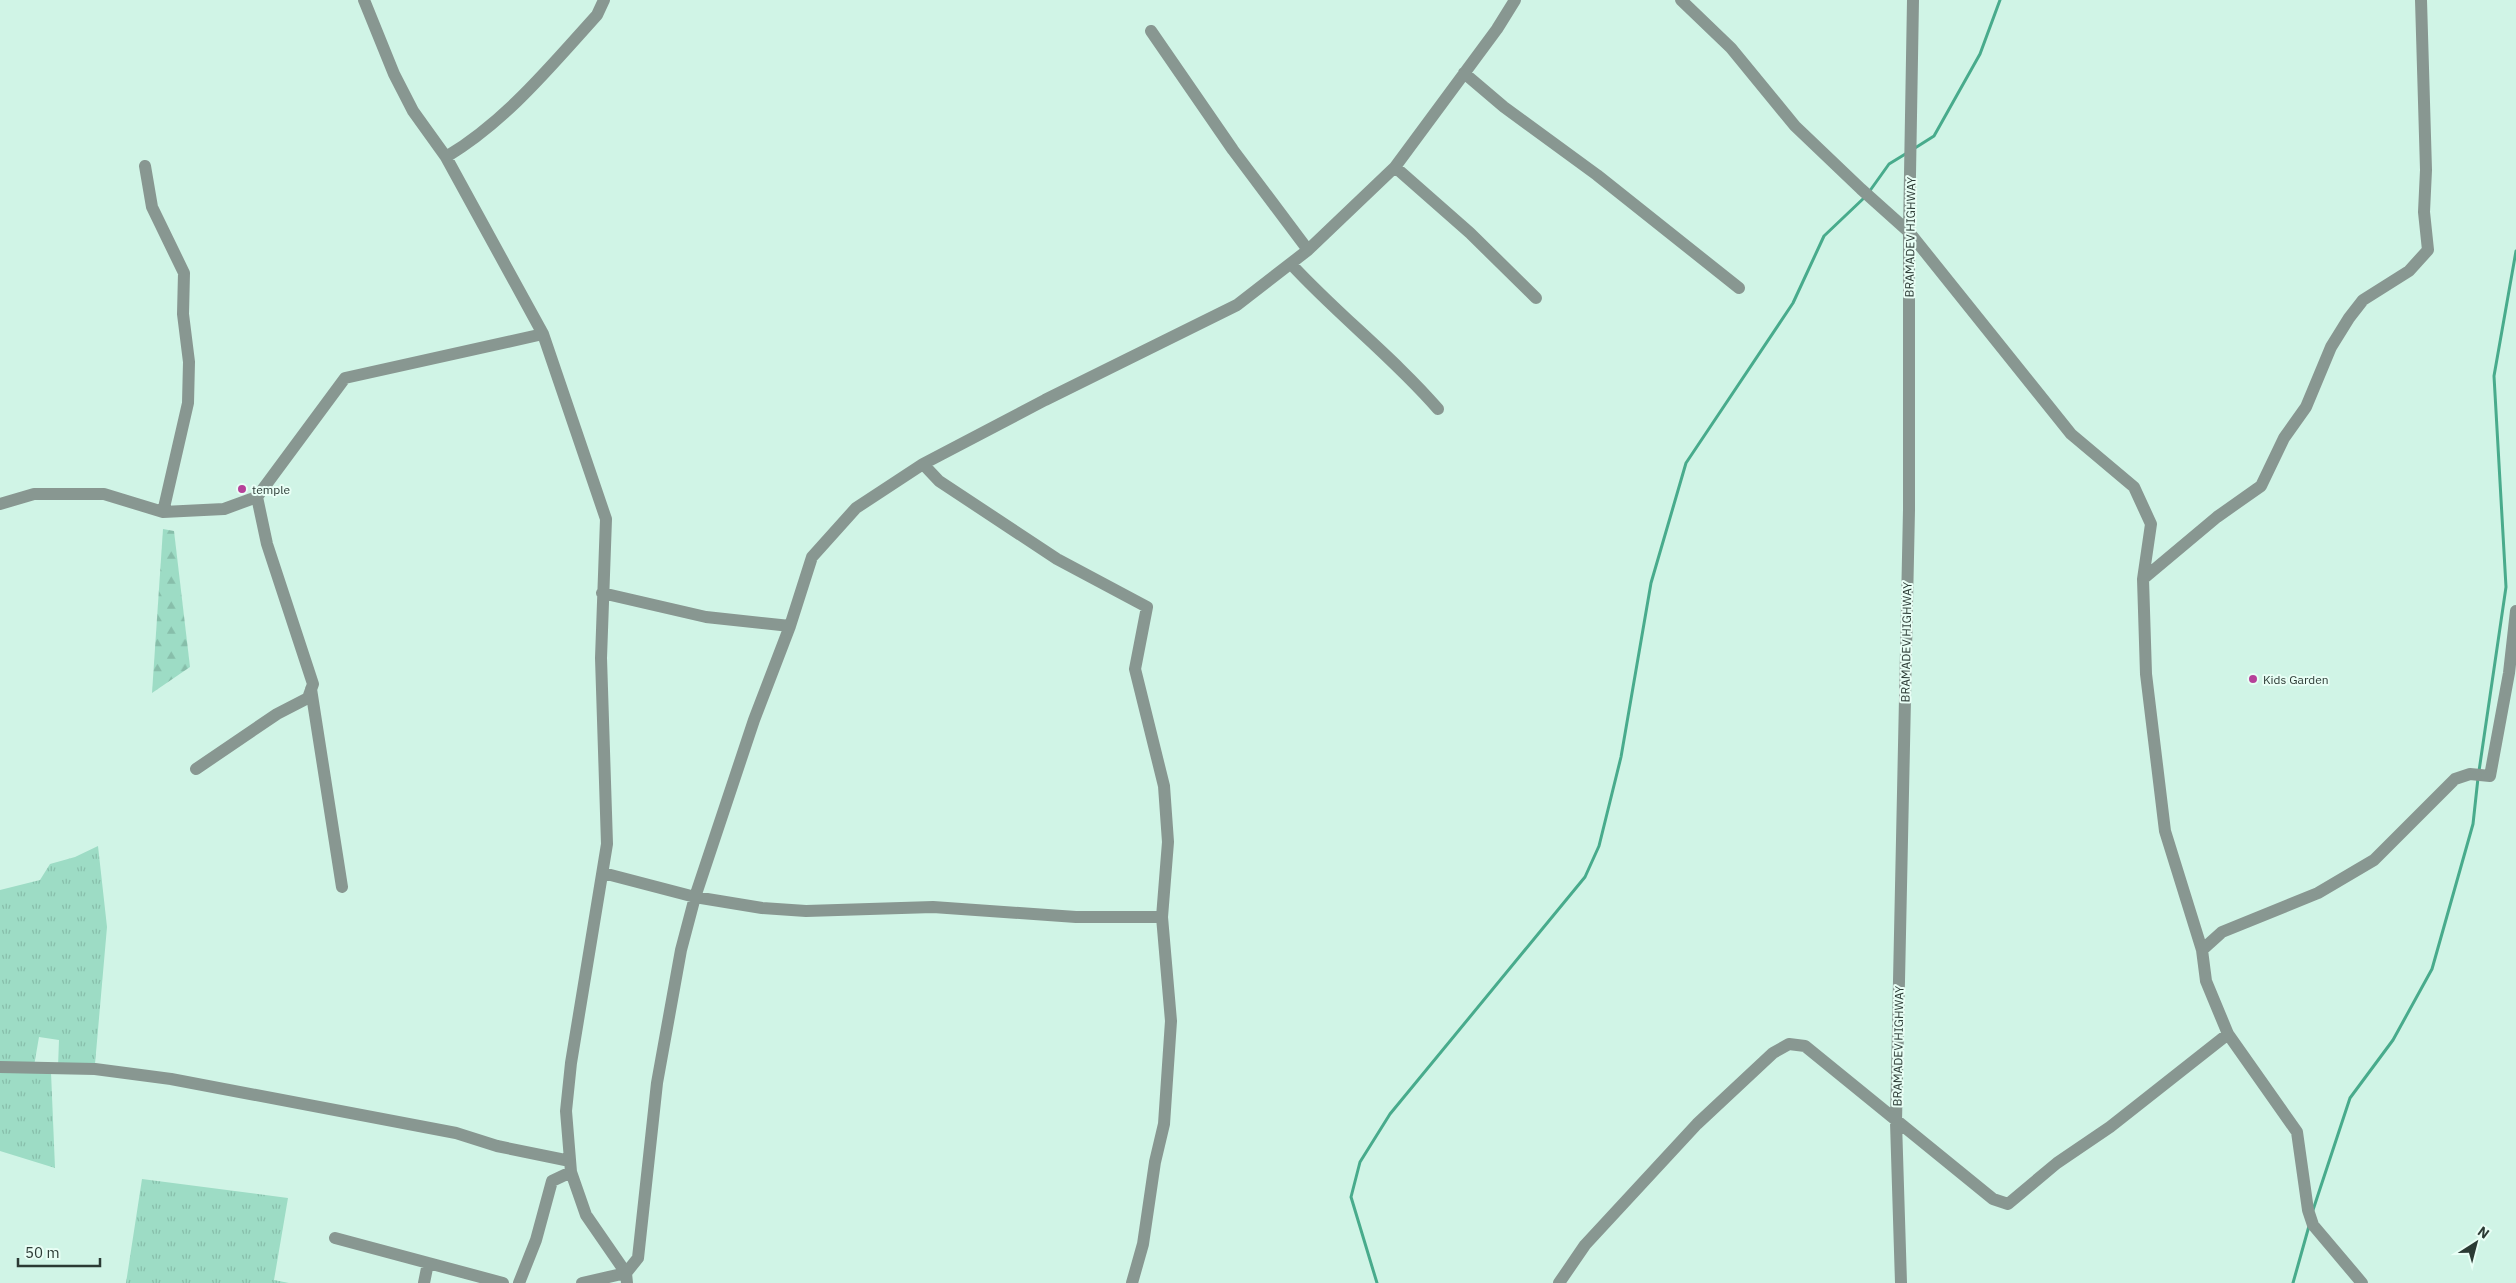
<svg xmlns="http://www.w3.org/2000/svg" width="2516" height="1283" viewBox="0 0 2516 1283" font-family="'IBM Plex Sans',sans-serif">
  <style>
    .grass { fill: url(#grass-tufts) }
    .forest { fill: url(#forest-firs) }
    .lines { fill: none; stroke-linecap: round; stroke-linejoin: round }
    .stream { stroke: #48ab8c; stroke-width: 3 }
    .minor { stroke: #889791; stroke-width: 12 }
    .poi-dot { fill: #b64199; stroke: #e8fef5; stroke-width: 2 }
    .labels { text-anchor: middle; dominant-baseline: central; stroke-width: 4; stroke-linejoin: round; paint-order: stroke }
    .street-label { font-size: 12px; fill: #2b3a34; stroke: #e8fef5 }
    .poi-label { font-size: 12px; fill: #2b3a34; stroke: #e8fef5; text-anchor: start }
  </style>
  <defs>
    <pattern id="grass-tufts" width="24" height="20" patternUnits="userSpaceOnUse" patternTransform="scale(1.25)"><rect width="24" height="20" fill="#9ddcc5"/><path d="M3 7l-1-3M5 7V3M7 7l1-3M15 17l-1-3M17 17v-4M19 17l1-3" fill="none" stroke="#87beaa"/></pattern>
    <pattern id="forest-firs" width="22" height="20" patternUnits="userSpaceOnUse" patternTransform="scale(1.25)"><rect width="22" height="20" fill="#9ddcc5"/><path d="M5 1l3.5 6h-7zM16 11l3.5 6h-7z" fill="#87beaa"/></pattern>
  </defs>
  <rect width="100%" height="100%" fill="#d0f4e6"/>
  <path class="grass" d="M98 846 107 927 95 1064 58 1067 59 1040 39 1037 34 1066 0 1065V890L40 880 50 864 75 857Z
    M0 1069 51 1072 55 1168 0 1151Z
    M142 1179 288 1198 274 1280 289 1283H126Z"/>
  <path class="forest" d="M163 529 174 531 190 667 152 693Z"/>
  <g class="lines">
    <path class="stream" d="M1915 148 1934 136 1980 54 2000 0
      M1869 192 1889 164 1907 153
      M2479 771 2506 587 2494 376 2516 251
      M2313 1210 2350 1098 2393 1040 2432 969 2473 824 2478 778
      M1377 1283 1351 1197 1360 1162 1390 1114 1585 877 1599 846 1621 757 1651 583 1686 463 1793 303 1824 236 1865 197
      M2293 1283 2309 1226"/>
    <path class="minor" d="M364 0 394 74 413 111 446 157 543 334 606 519 601 658 607 844 571 1063 566 1111 571 1172 586 1215 626 1273 627 1283
      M1681 0 1731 48 1795 126 1861 189 1909 232 2071 434 2134 487 2151 524 2143 579 2146 674 2165 831 2202 950
      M1151 31 1233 150 1308 250
      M1464 73 1504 107 1597 175 1739 288
      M446 157C506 121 550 67 597 15L604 0
      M145 166 152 207 184 273 183 314 189 362 188 403 163 512
      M1395 167 1470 233 1536 298
      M1291 264C1338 315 1393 357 1438 409
      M923 464 939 481 1057 559 1147 607 1135 669 1164 786 1168 842 1162 917 1171 1021 1164 1124 1155 1162 1143 1244 1132 1283
      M0 504 34 494H104L163 512 224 509 257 497 345 378 543 334
      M2143 579 2217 517 2261 486 2284 438 2306 407 2331 347 2349 318 2363 300 2409 271 2428 250 2424 212 2426 170 2421 0
      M602 593 706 617 790 626
      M311 689 342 887
      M196 769 277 714 308 698 313 684 267 544 257 497
      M603 873 695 897 762 908 806 911 933 907 1076 917H1162
      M2228 1034 2297 1132 2308 1210 2313 1225 2362 1283
      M0 1067 95 1069 171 1079 456 1133 497 1146 570 1161
      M335 1238 503 1283
      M424 1283 428 1263
      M519 1283 536 1240 552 1181 571 1172
      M582 1283 626 1273 638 1258 657 1083 681 950 695 897 754 720 790 626 812 557 856 508 923 464 1045 400 1237 305 1308 250 1395 167 1497 29 1515 0
      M1559 1283 1585 1245 1697 1124 1773 1053 1789 1044 1805 1046 1993 1199 2008 1204 2057 1163 2110 1127 2228 1034 2206 981 2202 950 2222 932 2318 893 2374 860 2455 779 2470 774 2490 776 2509 673 2516 611
      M1901 1283 1896 1122 1909 510V232L1913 0"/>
  </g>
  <g class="poi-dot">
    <circle cx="242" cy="489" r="5"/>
    <circle cx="2253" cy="679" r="5"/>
  </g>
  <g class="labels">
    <g class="street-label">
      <text transform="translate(1910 237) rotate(-89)">BRAMADEV HIGHWAY</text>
      <text transform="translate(1906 642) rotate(-89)">BRAMADEV HIGHWAY</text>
      <text transform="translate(1898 1046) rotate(-89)">BRAMADEV HIGHWAY</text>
    </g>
    <g class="poi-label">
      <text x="252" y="489">temple</text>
      <text x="2263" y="679">Kids Garden</text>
    </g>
  </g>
  <g transform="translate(2476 1243) rotate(36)" stroke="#e8fef5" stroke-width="4" paint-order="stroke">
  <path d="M0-4L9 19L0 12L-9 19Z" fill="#2b3a34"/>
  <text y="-8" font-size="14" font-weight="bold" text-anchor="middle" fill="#2b3a34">N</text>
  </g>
  <path d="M18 1258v8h82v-8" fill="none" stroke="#2b3a34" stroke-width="2.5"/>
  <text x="25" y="1258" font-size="15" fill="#2b3a34" stroke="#e8fef5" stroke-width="4" paint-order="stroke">50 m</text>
</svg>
